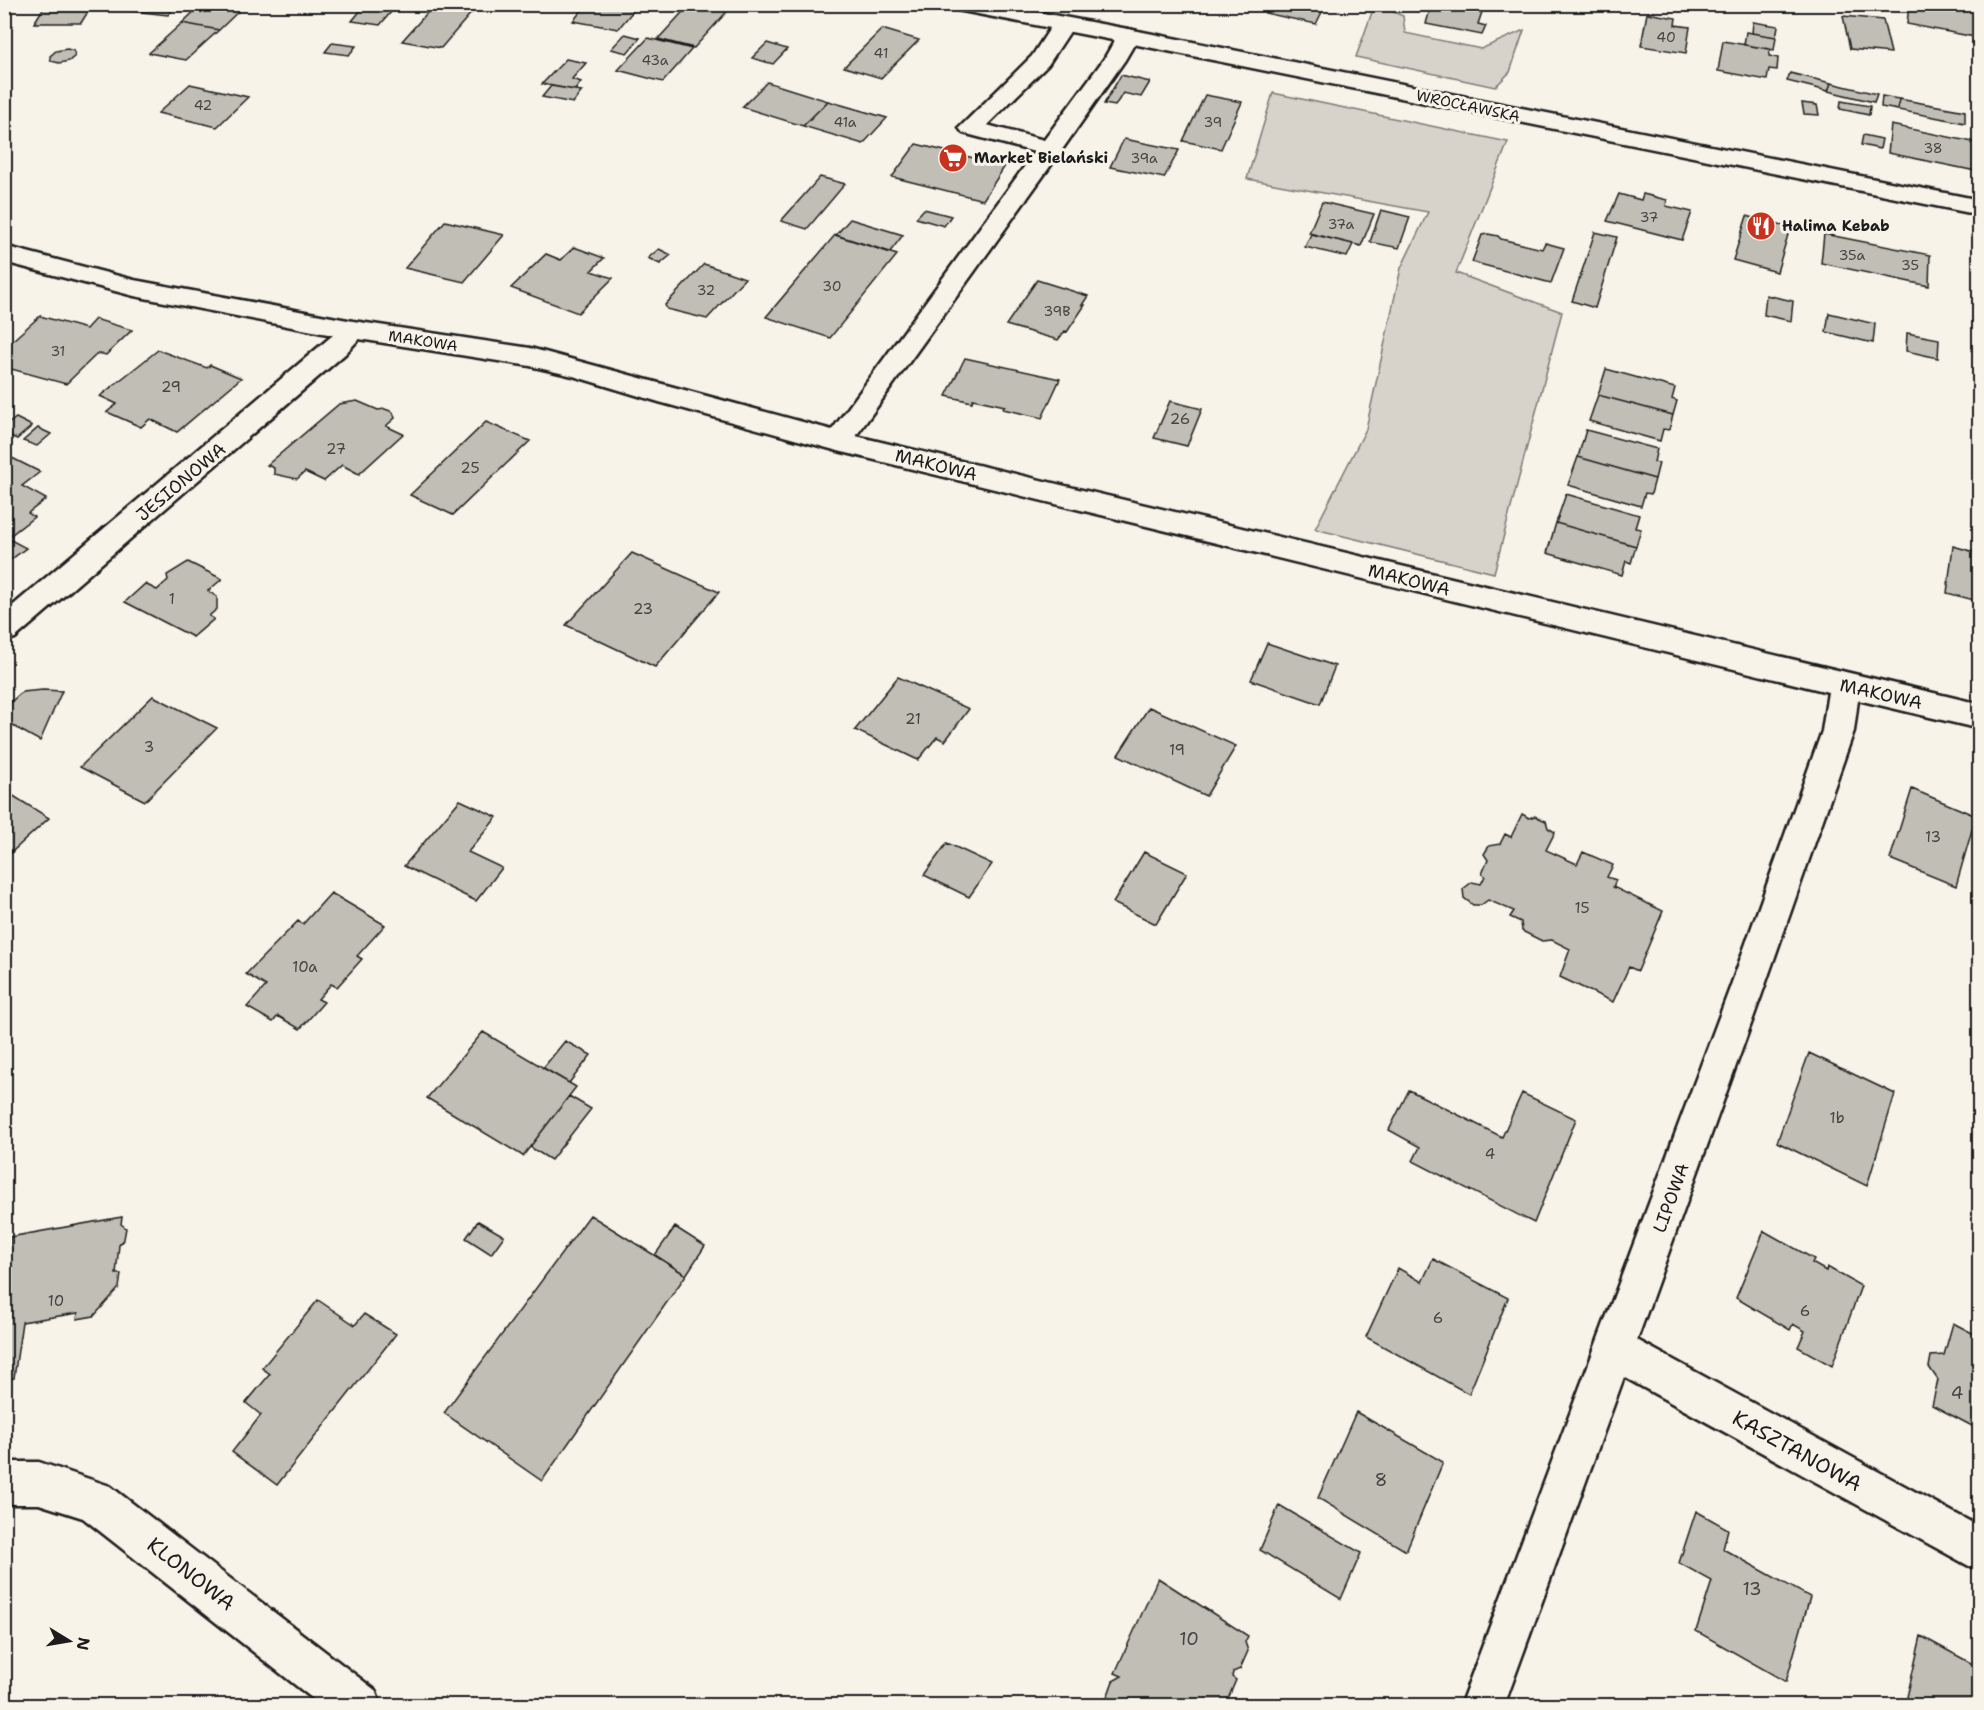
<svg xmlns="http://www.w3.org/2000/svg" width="1984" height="1710" viewBox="0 0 1984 1710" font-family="'Shantell Sans',sans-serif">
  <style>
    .green { fill: #d7d3cb; stroke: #7a7874; stroke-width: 1.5 }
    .building { fill: #c0beb5; stroke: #1c1c1c; stroke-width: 1.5 }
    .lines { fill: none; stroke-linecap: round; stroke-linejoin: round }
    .minor-casing { stroke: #1c1c1c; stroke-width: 5 }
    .major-casing { stroke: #1c1c1c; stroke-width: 5 }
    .minor { fill: #f7f3e8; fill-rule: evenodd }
    .major { fill: #f7f3e8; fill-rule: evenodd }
    .labels { text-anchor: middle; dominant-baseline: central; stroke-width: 6; stroke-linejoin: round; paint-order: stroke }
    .far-number-label { font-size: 14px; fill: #454442 }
    .far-street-label { font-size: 15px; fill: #1c1c1c; stroke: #f7f3e8 }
    .far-poi-label { font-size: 15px; font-weight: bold; fill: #1c1c1c; stroke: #f7f3e8; text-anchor: start }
    .number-label { font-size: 15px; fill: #454442 }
    .street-label { font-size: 18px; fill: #1c1c1c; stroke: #f7f3e8 }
    .near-number-label { font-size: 18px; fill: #454442 }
    .near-street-label { font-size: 21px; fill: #1c1c1c; stroke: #f7f3e8 }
  </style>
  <rect width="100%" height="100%" fill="#f7f3e8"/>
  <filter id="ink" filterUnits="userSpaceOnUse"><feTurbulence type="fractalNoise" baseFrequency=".0167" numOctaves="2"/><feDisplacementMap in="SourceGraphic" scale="12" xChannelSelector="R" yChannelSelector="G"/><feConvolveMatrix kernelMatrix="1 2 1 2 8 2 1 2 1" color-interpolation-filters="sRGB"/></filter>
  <g filter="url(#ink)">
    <path class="green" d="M1375 4 1403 16 1405 33 1481 49 1524 30 1510 72 1495 87 1356 57Z
      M1273 93 1508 142 1456 273 1562 312 1494 573 1315 529 1366 429 1401 268 1428 212 1247 179Z"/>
    <path class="building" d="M46 4H109L105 11 89 10 81 23H34Z
      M138 4H177L168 15 132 11Z
      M202 4H235L244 6 219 30 182 23Z
      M366 4H398L380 25 352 21Z
      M435 4H479L441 48 402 41Z
      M538 4H556L555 9 537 10Z
      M587 4H605L634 10 618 29 573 21Z
      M690 4 733 5 694 48 658 39Z
      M1269 4H1326L1316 24 1265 13Z
      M1442 4 1484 6 1478 24 1486 26 1482 35 1426 24 1430 9 1440 11Z
      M1909 4H1946L1980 11V38L1907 24Z
      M1647 13 1676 18 1675 25 1690 27 1686 53 1641 46Z
      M1843 16 1883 20 1891 53 1850 49Z
      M1753 22 1778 26 1776 37 1752 33Z
      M182 23 219 30 186 60 149 53Z
      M882 29 919 40 881 78 844 67Z
      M1746 32 1776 37 1774 50 1744 45Z
      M625 34 640 38 627 53 611 49Z
      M648 38 692 49 663 82 618 70Z
      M1723 41 1770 49 1769 56 1778 58 1777 70 1769 69 1767 80 1718 71Z
      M332 43 356 46 349 55 325 52Z
      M767 43 787 49 773 64 752 58Z
      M67 49 74 51 75 56 69 61 59 63 51 61 50 56 56 51Z
      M566 59 586 63 572 79 581 82 575 90 542 84Z
      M1790 73 1831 83 1828 91 1787 81Z
      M1121 75 1150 82 1141 97 1123 93 1115 106 1104 104Z
      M767 82 828 101 803 126 742 107Z
      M1831 83 1877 94 1874 102 1828 91Z
      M190 84 248 97 217 127 158 113Z
      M551 86 575 90 582 91 573 103 542 97Z
      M1205 95 1242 102 1221 149 1183 141Z
      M1882 96 1899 99 1898 110 1881 107Z
      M1899 99 1965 111V123L1898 110Z
      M828 101 887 118 863 144 803 126Z
      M1841 101 1870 106 1869 115 1840 109Z
      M1802 103 1817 105 1819 115 1804 114Z
      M1891 125 1978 143 1976 171 1888 153Z
      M1863 135 1882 139 1880 149 1861 145Z
      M1124 139 1179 150 1164 178 1110 167Z
      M1978 143 1980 144V172L1976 171Z
      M916 144 990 162 1005 166 983 200 892 177Z
      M820 177 845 184 807 229 781 221Z
      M1619 194 1641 200 1643 194 1667 200 1666 206 1692 212 1682 240 1607 221Z
      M1322 202 1374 214 1361 246 1309 233Z
      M924 209 951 216 944 226 916 218Z
      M1381 210 1410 217 1399 248 1370 242Z
      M1747 216 1790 228 1777 272 1733 260Z
      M850 219 903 235 890 252 836 235Z
      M445 221 504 235 464 282 405 268Z
      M1595 232 1617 237 1595 308 1572 301Z
      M1311 234 1353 244 1347 257 1305 247Z
      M1488 234 1498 236 1501 239 1542 249 1545 243 1564 248 1551 283 1472 262 1482 235Z
      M1824 234 1930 255 1929 286 1821 263Z
      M835 235 897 255 830 338 766 317Z
      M574 247 604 258 591 271 613 278 578 313 511 288 546 254 561 260Z
      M659 249 671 255 660 264 648 258Z
      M704 264 745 278 707 319 667 309 665 305Z
      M1037 280 1088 296 1082 305H1085L1067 332 1065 331 1058 340 1006 325Z
      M1766 295 1793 301 1791 321 1764 315Z
      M1829 313 1875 324 1873 343 1826 332Z
      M40 316 86 329 95 319 132 330 106 355 98 353 66 384 4 367V348Z
      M1907 333 1939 339 1938 358 1906 351Z
      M158 350 207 368 210 365 241 378 177 432 150 419 141 427 107 412 117 404 100 396Z
      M965 358 1060 379 1042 418 1003 409 1005 406 973 399 972 402 946 396Z
      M1606 369 1675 388 1672 399 1677 401 1673 415 1598 395Z
      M1598 395 1673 415 1669 430 1663 429 1660 441 1589 421Z
      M357 401 378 410 385 409 393 412 395 418 386 426 403 434 359 474 342 465 324 481 305 472 297 479 274 474V468L267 465 339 404Z
      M1170 401 1202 409 1187 446 1154 438Z
      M16 418 32 426 17 439 4 433V427Z
      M486 422 530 441 453 515 410 495Z
      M38 428 51 434 37 446 23 441Z
      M1586 430 1657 449 1654 462 1659 463 1655 479 1578 457Z
      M4 454 40 472 22 486 46 499 28 513 34 517 7 538 26 548 4 565Z
      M1578 457 1655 479 1651 494 1645 493 1641 506 1568 485Z
      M1566 494 1639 515 1635 528 1641 529 1636 546 1556 523Z
      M1556 523 1636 546 1631 563 1626 561 1622 575 1547 553Z
      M1953 546 1978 553 1980 548V612H1977L1978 601 1947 593Z
      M632 553 719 592 655 667 566 625Z
      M188 562 222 579 208 591 217 597V609L209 616 214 619 193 637 125 602 145 584 157 590 168 580 167 575Z
      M1267 643 1335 666 1320 704 1251 680Z
      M898 677 969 709 945 741 937 737 918 760 855 730Z
      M43 690 62 691 40 741 4 721V708L22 692Z
      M153 696 217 728 145 801 80 767Z
      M1149 707 1236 746 1206 796 1118 755Z
      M1912 789 1976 816 1956 886 1890 859Z
      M7 792 49 818 4 859V794Z
      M460 800 497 817 468 852 502 868 476 901 404 866Z
      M1522 814 1529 818 1535 816 1546 821 1548 828 1555 832 1546 850 1577 864 1583 852 1613 865 1607 877 1616 880 1613 887 1663 911 1638 971 1629 967 1613 1002 1560 977 1570 949 1552 940 1542 941 1522 931 1521 922 1510 917 1514 911 1488 900 1481 905H1473L1464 898 1463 889 1472 882 1481 884 1485 876 1482 874 1488 860 1484 854 1489 846 1500 844 1505 834 1511 837Z
      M947 843 992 864 969 897 924 875Z
      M1144 852 1187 873 1156 924 1113 903Z
      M331 893 385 925 357 956 362 959 337 987 331 984 318 999 324 1002 300 1029 278 1016 273 1022 247 1007 266 986 246 974 298 921 303 924Z
      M483 1032 576 1087 523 1156 427 1098Z
      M565 1041 591 1055 569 1083 543 1068Z
      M1809 1053 1895 1094 1867 1186 1777 1142Z
      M1409 1090 1502 1137 1522 1093 1576 1119 1534 1223 1413 1161 1420 1147 1389 1130Z
      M569 1096 591 1109 551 1160 530 1147Z
      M590 1215 686 1275 542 1481 444 1413Z
      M122 1217 121 1224 126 1228 124 1239 119 1245 116 1274H121L119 1288 94 1316 77 1319 78 1313 22 1322 14 1378 4 1380V1250L10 1245V1237Z
      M478 1221 504 1236 491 1254 466 1238Z
      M675 1227 705 1246 686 1275 655 1255Z
      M1764 1231 1814 1259 1812 1263 1826 1271 1827 1267 1861 1286 1832 1366 1798 1347 1805 1331 1793 1324 1790 1330 1736 1298Z
      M1433 1259 1508 1298 1469 1394 1366 1337 1398 1268 1422 1282Z
      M318 1300 355 1325 364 1314 396 1334 277 1485 232 1452 261 1415 246 1403 270 1374 262 1368Z
      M1953 1323 1980 1337V1441L1975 1438 1976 1428 1932 1405 1938 1380 1929 1367 1931 1356 1944 1355Z
      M1356 1412 1443 1462 1406 1551 1318 1498Z
      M1279 1505 1361 1553 1341 1599 1260 1550Z
      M1696 1511 1728 1529 1723 1549 1810 1597 1786 1682 1696 1631 1712 1581 1679 1563Z
      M1158 1578 1248 1636 1245 1642 1248 1651 1240 1669 1233 1672 1232 1677 1236 1680 1225 1706H1104L1113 1681 1122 1676 1115 1673Z
      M1921 1636 1980 1668V1706H1905Z"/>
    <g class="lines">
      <g class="minor-casing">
        <path id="minor" d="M1064 18 1072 19 1075 24 1048 65 987 125 1044 140 1104 59 1120 31 1128 29 1136 31 1139 36 1125 60 1059 154 856 436 1980 704V729L1858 700 1854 731 1764 988 1637 1340 1980 1527V1572L1624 1377 1504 1706H1460L1730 988 1822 731 1828 692 838 451 659 402 573 376 530 366 359 339 345 354 15 638 4 641V613L333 335 134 296 4 262V246L134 280 353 321 530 348 832 430 1035 152 963 133 959 128 1032 56 1056 19Z
          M4 1462H39L110 1486 375 1690 381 1706H322L83 1518 39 1504H4Z"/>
      </g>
      <g class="major-casing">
        <path id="major" d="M947 4H994L1128 29 1980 200V215L1128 43 957 10 949 9Z"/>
      </g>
      <use href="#minor" class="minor"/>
      <use href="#major" class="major"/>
    </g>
  </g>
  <defs>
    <g id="supermarket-disc" transform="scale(1.5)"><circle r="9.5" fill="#c8321e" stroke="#f7f3e8"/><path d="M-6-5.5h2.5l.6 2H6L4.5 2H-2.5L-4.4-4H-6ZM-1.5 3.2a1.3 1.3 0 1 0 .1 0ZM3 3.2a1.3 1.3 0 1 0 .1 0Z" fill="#fff"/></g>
    <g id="restaurant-disc" transform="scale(1.5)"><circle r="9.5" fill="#c8321e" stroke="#f7f3e8"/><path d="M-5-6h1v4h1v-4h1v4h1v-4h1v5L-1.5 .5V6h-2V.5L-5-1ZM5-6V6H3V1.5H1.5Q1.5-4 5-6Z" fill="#fff"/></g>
  </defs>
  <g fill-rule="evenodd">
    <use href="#supermarket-disc" x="953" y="158"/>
    <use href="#restaurant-disc" x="1761" y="226"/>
  </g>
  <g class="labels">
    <g class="far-number-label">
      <text x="1666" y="37">40</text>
      <text x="881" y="53">41</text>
      <text x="655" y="60">43a</text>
      <text x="203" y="105">42</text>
      <text x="845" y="122">41a</text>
      <text x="1213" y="122">39</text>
      <text x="1933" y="148">38</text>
      <text x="1144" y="158">39a</text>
      <text x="1649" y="217">37</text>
      <text x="1341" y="224">37a</text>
      <text x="1852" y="255">35a</text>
      <text x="1910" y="265">35</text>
      <text x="832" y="286">30</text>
      <text x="706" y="290">32</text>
      <text x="1057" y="311">39B</text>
      <text x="58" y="351">31</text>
    </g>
    <g class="far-street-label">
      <text transform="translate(1468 106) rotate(12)">WROCŁAWSKA</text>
      <text transform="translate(423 341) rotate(9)">MAKOWA</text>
    </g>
    <g class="far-poi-label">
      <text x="974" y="158">Market Bielański</text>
      <text x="1782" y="226">Halima Kebab</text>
    </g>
    <g class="number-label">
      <text x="171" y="387">29</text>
      <text x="1180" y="419">26</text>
      <text x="336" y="449">27</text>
      <text x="470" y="468">25</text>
      <text x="172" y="599">1</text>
      <text x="643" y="609">23</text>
      <text x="913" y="719">21</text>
      <text x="149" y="747">3</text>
      <text x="1177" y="750">19</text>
      <text x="1933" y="837">13</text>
      <text x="1582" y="908">15</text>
      <text x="305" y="967">10a</text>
      <text x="1837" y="1118">1b</text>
      <text x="1490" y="1154">4</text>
      <text x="56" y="1301">10</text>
      <text x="1805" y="1311">6</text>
      <text x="1438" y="1318">6</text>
    </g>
    <g class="street-label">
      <text transform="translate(936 465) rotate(14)">MAKOWA</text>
      <text transform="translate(181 482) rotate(-40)">JESIONOWA</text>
      <text transform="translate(1409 580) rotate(14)">MAKOWA</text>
      <text transform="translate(1881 694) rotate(13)">MAKOWA</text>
      <text transform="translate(1671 1198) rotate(-70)">LIPOWA</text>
    </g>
    <g class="near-number-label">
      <text x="1957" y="1393">4</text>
      <text x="1381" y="1480">8</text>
      <text x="1752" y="1589">13</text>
      <text x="1189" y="1639">10</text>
    </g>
    <g class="near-street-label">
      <text transform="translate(1797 1451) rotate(29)">KASZTANOWA</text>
      <text transform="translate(191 1574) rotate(38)">KLONOWA</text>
    </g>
  </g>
  <rect width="1984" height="1710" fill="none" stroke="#f7f3e8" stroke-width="24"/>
  <rect x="12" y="12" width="1960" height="1686" fill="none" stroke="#1c1c1c" stroke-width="2" filter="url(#ink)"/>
  <g transform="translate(69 1641) rotate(101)" stroke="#f7f3e8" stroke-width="4.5" paint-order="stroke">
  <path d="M0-4.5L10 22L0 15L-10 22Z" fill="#1c1c1c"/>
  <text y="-9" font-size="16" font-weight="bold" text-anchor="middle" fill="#1c1c1c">N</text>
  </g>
</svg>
